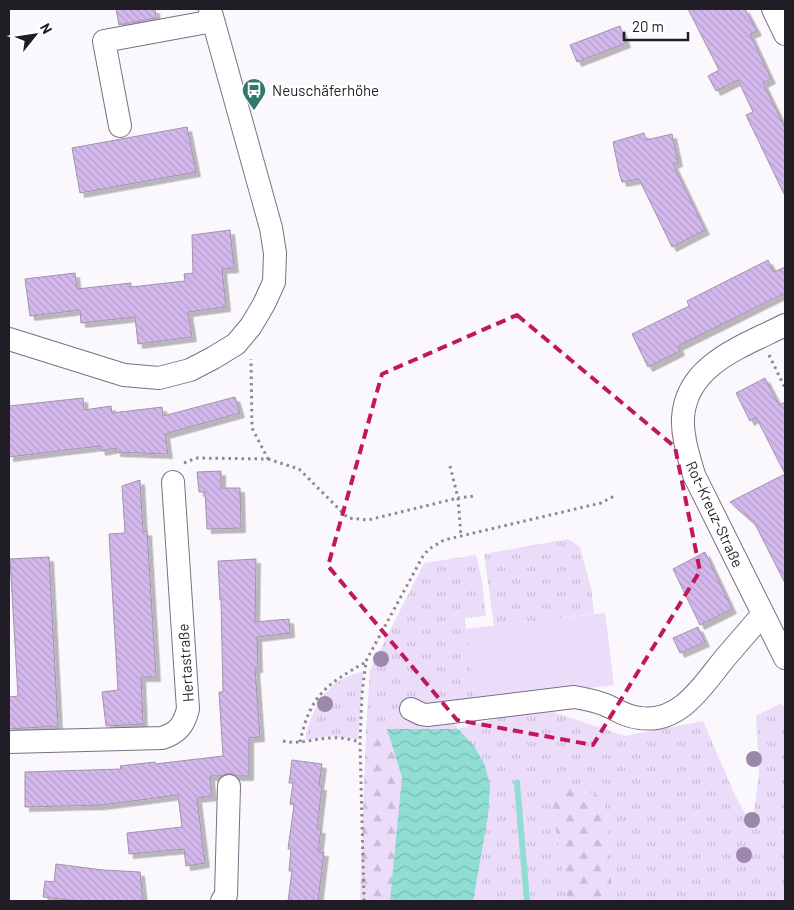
<svg xmlns="http://www.w3.org/2000/svg" width="794" height="910" viewBox="0 0 794 910" font-family="Barlow,sans-serif">
  <style>
    .grass { fill: url(#grass-tufts) }
    .forest { fill: url(#forest-firs) }
    .garden { fill: #ebdcfa }
    .water { fill: url(#water-waves) }
    .lines { fill: none; stroke-linecap: round; stroke-linejoin: round }
    .stream { stroke: #90ddd3; stroke-width: 6 }
    .building { fill: url(#building-back-hatch); stroke: #a094ab; filter: url(#shadow) }
    .minor-casing { stroke: #7a6f85; stroke-width: 24 }
    .path { stroke: #8b888f; stroke-width: 3; stroke-dasharray: 2.5 4; stroke-linecap: butt }
    .minor { stroke: #fff; stroke-width: 22 }
    .tree { fill: #9d88ad }
    .marked { fill: none; stroke: #c2185b; stroke-width: 4; stroke-dasharray: 10 6; stroke-linejoin: round }
    .labels { text-anchor: middle; dominant-baseline: central; stroke-width: 5; stroke-linejoin: round; paint-order: stroke }
    .poi-label { font-size: 15px; fill: #211d26; stroke: #fff; text-anchor: start }
    .street-label { font-size: 15px; fill: #211d26; stroke: #fff }
  </style>
  <defs>
    <pattern id="grass-tufts" width="24" height="20" patternUnits="userSpaceOnUse" patternTransform="scale(1.25)"><rect width="24" height="20" fill="#ebdcfa"/><path d="M3 7l-1-3M5 7V3M7 7l1-3M15 17l-1-3M17 17v-4M19 17l1-3" fill="none" stroke="#c9bcd6"/></pattern>
    <pattern id="forest-firs" width="22" height="20" patternUnits="userSpaceOnUse" patternTransform="scale(1.25)"><rect width="22" height="20" fill="#ebdcfa"/><path d="M5 1l3.5 6h-7zM16 11l3.5 6h-7z" fill="#c9bcd6"/></pattern>
    <pattern id="water-waves" width="16" height="10" patternUnits="userSpaceOnUse" patternTransform="scale(1.25)"><rect width="16" height="10" fill="#90ddd3"/><path d="M0 5q4-4 8 0t8 0" fill="none" stroke="#7cbdb5"/></pattern>
    <pattern id="building-back-hatch" width="6" height="6" patternUnits="userSpaceOnUse" patternTransform="scale(1.25)"><rect width="6" height="6" fill="#d4b8ed"/><path d="M-1 5l2 2M0 0l6 6M5-1l2 2" fill="none" stroke="#b69ecb"/></pattern>
    <filter id="shadow"><feDropShadow dx="4.5" dy="4.5" stdDeviation="0" flood-color="#0004"/></filter>
  </defs>
  <rect width="100%" height="100%" fill="#fbf8fd"/>
  <path class="grass" d="M568 539 580 547 591 588 594 614 494 626 484 554Z
    M476 555 482 581 486 616 465 618 475 702 443 706 458 729 538 707 625 736 703 721 735 795 752 827 759 772 756 716 781 703 785 711V901H613L604 799 555 787 553 813 568 901H390L387 729 366 731 370 670 424 563Z
    M363 671 358 740 331 736 305 740C309 718 320 692 341 680 347 676 355 674 363 671Z"/>
  <path class="forest" d="M387 729 402 777 390 901H360L366 731Z
    M554 787 585 790 604 799 613 901H568L553 813Z"/>
  <path class="garden" d="M605 613 614 685 475 702 466 629Z"/>
  <path class="water" d="M387 729H458L474 746 485 765 490 786 488 816 473 901H390L402 777Z"/>
  <g class="lines">
    <path class="stream" d="M517 783 527 901"/>
  </g>
  <path class="building" d="M116 9H155L156 18 119 25Z
    M688 9H745L757 31 750 34 771 79 763 83 785 128V196L746 115 753 112 738 80 716 91 708 76 719 70Z
    M620 26 626 43 577 62 570 45Z
    M187 127 196 172 80 193 72 148Z
    M644 133 646 140 672 134 678 162 673 164 705 230 672 247 639 179 622 182 619 172 613 142Z
    M230 230 234 268 222 269 226 307 188 312 192 337 138 344 135 317 81 323 80 310 30 316 25 279 75 273 77 289 131 283V287L185 281 184 274 193 273 192 235Z
    M768 260 774 272 785 267V293L678 346 680 351 648 367 632 334 689 306 687 301Z
    M765 378 779 405 785 402V583L755 524 730 502 785 474 756 417 750 421 736 393Z
    M235 397 240 413 165 434 168 454 116 452V448L101 451 100 446 9 457V406L83 398 84 410 111 406 112 413 162 407 163 416Z
    M221 471V488H240L241 528 207 529 205 492H199L197 472Z
    M140 480 143 532 147 531 156 677H141L143 724 106 726 102 692 118 690 109 534 125 533 122 486Z
    M705 552 732 609 700 625 673 569Z
    M49 557 58 726 9 729V697L18 696 10 559Z
    M256 559 255 622 289 619 290 633 257 637 258 668H255L260 737 249 738V776H237L229 773 221 776H210L212 796 197 798 205 863 186 866 184 849 129 854 127 833 182 827 178 795 102 805 25 807V772L121 769 120 766 155 762V764L223 756 219 692H223L221 599 220 600 218 561Z
    M698 627 705 642 680 653 673 638Z
    M292 760 322 764 319 786H322L317 829H321L318 852H324L318 901H288L292 871H289L291 849H288L294 805 290 804 293 783H289Z
    M56 864 103 870 140 872 143 901H79L43 897 45 881 54 882Z"/>
  <g class="lines">
    <g class="minor-casing">
      <path id="minor" d="M773 9 785 34
        M120 126 104 41 213 21
        M785 325C744 346 686 364 683 418 682 437 689 457 694 475L785 658
        M9 339 124 375 159 378 190 370 213 358 236 344 251 326 264 304 274 282 275 253 271 228 210 9
        M411 709 421 714 427 715 574 697C586 699 597 701 608 706 618 711 628 717 640 718 680 724 703 685 725 658 738 643 750 629 763 614
        M9 742 162 738C178 733 184 725 188 709L173 482
        M222 901 226 895 229 786"/>
    </g>
    <path class="path" d="M769 355 785 388
      M268 459 299 469 348 518 368 520 458 498 461 536
      M184 463 196 458 268 459 252 428 251 359
      M450 466 458 498 474 496
      M283 741C300 745 315 738 332 738 342 737 351 740 360 742
      M300 742C310 695 327 684 366 662
      M364 901 360 742 362 694 366 661 423 556 429 549 444 540 601 503 616 495"/>
    <use href="#minor" class="minor"/>
  </g>
  <g class="tree">
    <circle cx="381" cy="659" r="8"/>
    <circle cx="325" cy="704" r="8"/>
    <circle cx="754" cy="759" r="8"/>
    <circle cx="752" cy="820" r="8"/>
    <circle cx="744" cy="855" r="8"/>
  </g>
  <path class="marked" d="M517 315 675 447 700 571 593 745 457 720 328 566 382 374Z"/>
  <defs>
    <g id="bus-pin" transform="scale(1.25)"><path d="M0 17L-7.5 6A9.5 9.5 0 1 1 7.5 6Z" fill="#30776f" stroke="#fff"/><path d="M-5-6H5V4H4V6H2V4H-2V6H-4V4H-5ZM-3.5-4V0h7V-4ZM-3.5 1.2v1.5H-2V1.2ZM2 1.2v1.5H3.5V1.2Z" fill="#fff"/></g>
  </defs>
  <g fill-rule="evenodd">
    <use href="#bus-pin" x="254" y="90"/>
  </g>
  <g class="labels">
    <g class="poi-label">
      <text x="272" y="90">Neuschäferhöhe</text>
    </g>
    <g class="street-label">
      <text transform="translate(715 514) rotate(65)">Rot-Kreuz-Straße</text>
      <text transform="translate(185 663) rotate(-94)">Hertastraße</text>
    </g>
  </g>
  <rect width="794" height="910" fill="none" stroke="#211d26" stroke-width="20"/>
  <g transform="translate(35 35) rotate(60)" stroke="#ffffff" stroke-width="4" paint-order="stroke">
  <path d="M0-4L9 19L0 12L-9 19Z" fill="#211d26"/>
  <text y="-8" font-size="14" font-weight="bold" text-anchor="middle" fill="#211d26">N</text>
  </g>
  <path d="M624 32v8h64v-8" fill="none" stroke="#211d26" stroke-width="2.5"/>
  <text x="632" y="32" font-size="15" fill="#211d26" stroke="#ffffff" stroke-width="4" paint-order="stroke">20 m</text>
</svg>
